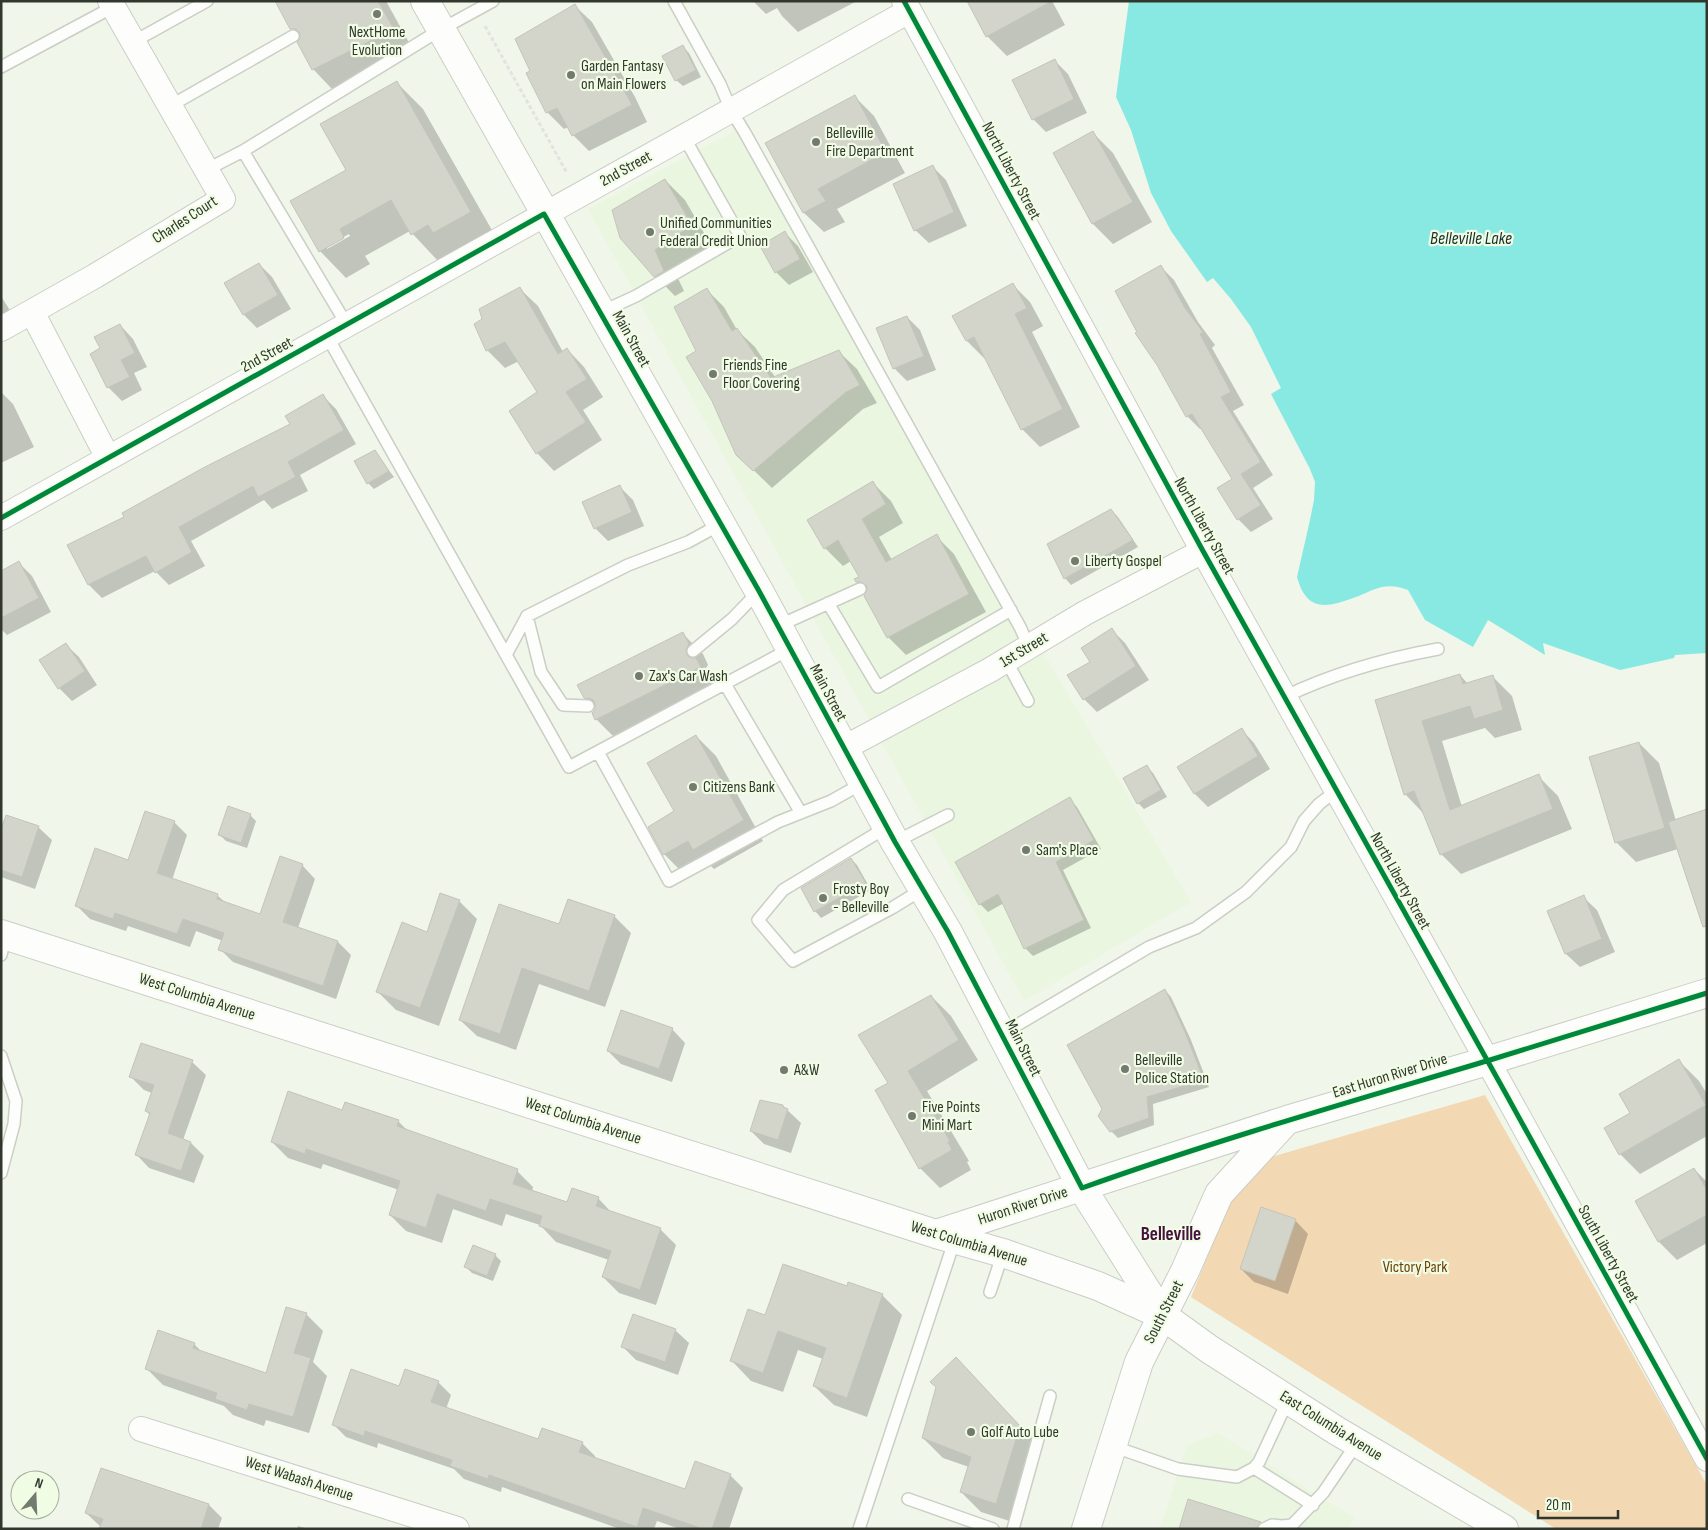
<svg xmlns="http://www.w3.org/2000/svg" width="1708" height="1530" viewBox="0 0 1708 1530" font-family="'Sofia Sans Condensed',sans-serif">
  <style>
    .built { fill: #eaf6e0 }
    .green { fill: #f3d8b4 }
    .water { fill: #87e9e2 }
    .shadow { fill: #0003; fill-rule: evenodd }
    .building { fill: #d3d5cb; stroke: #c3c4ba }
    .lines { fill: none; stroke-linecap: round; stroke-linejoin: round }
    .lane-casing { stroke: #cacec5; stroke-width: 14 }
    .street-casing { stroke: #cacec5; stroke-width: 26 }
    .secondary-casing { stroke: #cacec5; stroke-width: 30 }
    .path { stroke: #e2e3e0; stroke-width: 3; stroke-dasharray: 4 2.5; stroke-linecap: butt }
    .lane { stroke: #fdfefc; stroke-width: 11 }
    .street { stroke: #fdfefc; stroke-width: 24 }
    .secondary { stroke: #fdfefc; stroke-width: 28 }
    .cycleway-casing { stroke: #f0fce4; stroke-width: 8 }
    .cycleway { stroke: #00873e; stroke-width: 5 }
    .poi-dot { fill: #747a70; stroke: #f0fce4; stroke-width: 2 }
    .labels { text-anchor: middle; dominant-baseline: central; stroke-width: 4.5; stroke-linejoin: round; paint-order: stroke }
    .poi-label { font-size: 16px; fill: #32372e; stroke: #f0fce4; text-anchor: start }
    .street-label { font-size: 16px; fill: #32372e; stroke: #f0fce4 }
    .park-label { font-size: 16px; fill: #6b4004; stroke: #f0fce4 }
    .water-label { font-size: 18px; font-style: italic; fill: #182f2e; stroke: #f0fce4 }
    .quarter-label { font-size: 19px; font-weight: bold; fill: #46113e; stroke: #f0fce4 }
  </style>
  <rect width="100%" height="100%" fill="#f0f6ea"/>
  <path class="built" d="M735 131 1191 902 1024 1001 588 209Z
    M1218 1433 1355 1518 1348 1529H1160L1187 1445Z"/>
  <path class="green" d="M1485 1095 1707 1485V1529H1556L1191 1297 1231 1199 1271 1157Z"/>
  <path class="water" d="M1129 1H1707V653L1675 655 1674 658 1620 670 1543 643 1545 655 1488 620 1473 647 1425 620 1408 590C1400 587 1391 585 1382 587 1372 589 1363 595 1353 598 1324 609 1306 610 1297 577L1310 520 1314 500 1315 482 1310 469 1271 394 1281 388 1251 327 1231 299 1213 278 1207 282 1171 231 1151 193 1131 130 1116 97Z"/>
  <path class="shadow" d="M276 1H386L412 48 332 89 313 69 301 39 291 29Z
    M753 1H857L798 32 782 16 777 8 766 14Z
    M968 1H1052L1065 25 1007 56 987 36Z
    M575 6 592 22 635 97 647 122 589 151 573 135 568 127 564 129 547 112 532 71Z
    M683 47 689 53 701 77 683 86 676 80Z
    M1055 61 1068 74 1087 113 1046 132 1033 119Z
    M397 83 423 109 497 239 438 261 410 231 365 256 370 264 346 278 320 251 348 170ZM349 234 350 236 327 249V246Z
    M854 96 874 116 905 173 837 209 845 222 824 232 804 213Z
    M1093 133 1113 153 1152 222 1113 244 1093 224 1055 154Z
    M933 167 946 180 967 226 929 243 915 230Z
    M665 180 685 200 711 245 674 270 684 291 675 296 655 276 613 211Z
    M785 233 798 246 813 272 789 285 776 272Z
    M259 264 272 277 291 309 257 328 244 315 226 283Z
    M1161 267 1174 280 1198 322 1215 345 1212 348 1244 405 1233 411 1273 475 1253 488 1273 519 1251 532 1238 519 1234 479 1202 428 1200 429 1187 416Z
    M1012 284 1030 302 1043 326 1032 332 1080 427 1040 447 1022 429 986 357 984 358 967 341 953 317Z
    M520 289 538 306 563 352 567 349 584 367 603 397 583 410 602 440 554 471 537 453 539 392 519 361 505 368 487 350 476 324Z
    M706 289 724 307 737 330 755 347 775 377 839 352 857 369 877 403 863 409 772 488 737 454 698 351Z
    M1 296 19 325 1 335Z
    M907 317 920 330 936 370 907 381 894 368Z
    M120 325 133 339 147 367 134 373 142 390 122 401 108 387 92 354 102 349Z
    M1 392 13 404 34 447 1 463Z
    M323 396 336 409 356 444 300 475 308 491 272 509 264 500 191 541 205 566 169 585 155 571 102 598 89 585 69 545 125 517 292 425Z
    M374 451 394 477 374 489 368 483Z
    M873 483 891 501 903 523 879 537 892 560 936 536 954 554 986 612 906 655 888 637 868 592 857 582 861 577 851 561 843 566 825 548Z
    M620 487 633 500 644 526 608 541 595 528Z
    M1111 510 1118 517 1138 547 1071 585 1065 578Z
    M19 563 32 576 51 612 7 635 1 629V572Z
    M1112 630 1125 643 1149 680 1097 712 1084 699Z
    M683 634 703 654 708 665 705 669 716 679 720 687 616 739 596 719V708L585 698Z
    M65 644 79 657 97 685 72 701 59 688Z
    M1460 675 1468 684 1492 676 1512 696 1522 730 1495 738 1485 728 1442 741 1462 807 1538 776 1558 796 1572 829 1461 874 1441 854 1424 814 1405 794 1376 701Z
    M1241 729 1254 743 1270 769 1208 807 1195 794 1179 767Z
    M696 736 716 756 763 841 714 869 706 861 684 874 664 854Z
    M1639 743 1659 763 1676 821 1678 849 1636 862 1616 842Z
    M1147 767 1153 773 1167 797 1144 809 1138 803Z
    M1069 799 1077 807 1101 849 1063 870 1091 928 1033 956 1025 948 1004 903 988 912 980 904Z
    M250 815 256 821 247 848 226 841 220 835Z
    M174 822 187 835 172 880 218 896 226 903 261 916 302 865 315 879 298 928 338 942 351 955 336 999 233 962 220 949 223 941 196 931 190 947 128 926 126 931 90 919 77 906Z
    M38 827 52 840 35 889 1 877V833Z
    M851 859 857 865 871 890 821 918 815 911Z
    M1583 897 1597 910 1615 952 1580 967 1566 954 1548 911Z
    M459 901 477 919 439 1026 396 1010 378 992 428 933Z
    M614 916 631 933 605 1007 539 984 516 1050 477 1036 460 1020 560 926Z
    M1165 990 1171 997 1191 1040 1209 1087 1153 1104 1154 1125 1118 1138 1111 1131Z
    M931 996 951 1016 978 1060 927 1091 969 1161 967 1162 971 1170 940 1188 920 1168 889 1083Z
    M672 1029 685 1043 672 1082 621 1064 608 1051Z
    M1679 1061 1699 1081 1707 1094V1136L1640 1174 1620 1154 1631 1114Z
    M192 1062 206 1075 183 1140 191 1143 204 1156 194 1183 149 1168 136 1154 150 1115 146 1111 152 1093 144 1090 131 1077Z
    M783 1106 801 1123 791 1153 764 1144 751 1131Z
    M343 1112 398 1121 409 1132 517 1171 533 1187 532 1192 568 1204 598 1198 612 1213 660 1229 676 1245 656 1305 619 1293 603 1277 609 1260 556 1242 540 1225 506 1214 502 1226 453 1209 442 1243 406 1231 390 1215 399 1190 323 1164 321 1169 288 1158 272 1142Z
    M1694 1169 1707 1182V1243L1677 1260 1659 1242 1636 1201Z
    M1295 1220 1308 1234 1288 1294 1254 1282 1241 1269Z
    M495 1255 501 1261 493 1281 472 1273 465 1266Z
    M848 1287 882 1295 902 1315 867 1417 834 1405 814 1386 823 1359 798 1350 783 1392 751 1381 732 1361 766 1317Z
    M306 1314 323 1331 313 1362 327 1376 309 1433 266 1420 264 1426 233 1415 224 1406 163 1385 146 1368 194 1344 203 1353 266 1375Z
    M675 1330 689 1343 678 1375 636 1360 623 1347Z
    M976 1379 1040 1447 1016 1523 981 1512 961 1492 969 1467 943 1458 923 1438Z
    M438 1382 451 1395 446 1409 538 1441 582 1443 595 1456V1459L686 1490 730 1475 743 1488 729 1529H680L657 1521 654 1529H620L502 1487 501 1492 464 1479 454 1469 378 1443 377 1448 346 1437 333 1424 400 1387Z
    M175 1493 209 1505 222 1518 218 1529H101V1527L86 1513Z
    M298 1526 308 1529H297Z"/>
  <path class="building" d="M275 1H378L394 29 312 70 297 42 300 39V33L296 29H290Z
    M967 1H1052L986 37Z
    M575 4 618 79 632 105 572 136 557 108 546 113 526 73 530 71 515 39Z
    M683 45 696 70 675 81 662 56Z
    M1055 59 1074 99 1032 120 1012 80Z
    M397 81 471 212 433 233 428 225 411 235 391 200 340 229 344 238 319 252 290 201 346 170 320 124Z
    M855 95 886 152 818 189 826 201 803 213 765 143Z
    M1093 131 1133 202 1092 224 1053 153Z
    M933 165 954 212 914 231 893 184Z
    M665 179 692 225 655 250 664 271 654 277 620 238 612 210Z
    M785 231 800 259 775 273 760 246Z
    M259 263 278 295 243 315 224 283Z
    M1161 265 1185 308 1203 332 1200 334 1231 392 1221 397 1261 462 1241 474 1261 505 1237 520 1217 488 1232 479 1192 414 1186 417 1157 365 1135 333 1137 332 1115 291Z
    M1013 283 1027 308 1015 314 1063 409 1021 430 974 337 966 341 952 316Z
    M520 287 558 354 567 348 587 379 566 392 586 422 536 454 509 411 537 392 505 342 486 351 474 324 482 319 479 309Z
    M707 288 732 331 737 328 771 378 839 350 860 385 846 392 753 471 736 455 712 401 686 357 696 351 674 307Z
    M907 316 924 356 893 369 876 328Z
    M120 324 135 353 121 360 130 377 107 388 90 354 100 348 94 337Z
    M323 394 344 430 288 462 296 477 258 497 253 486 179 527 192 552 155 573 146 556 88 585 67 545 124 517 122 513 203 468 290 424 285 416Z
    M375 450 389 471 367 484 354 461Z
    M873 481 886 504 862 519 886 562 937 534 969 594 887 638 864 596 867 590V586L861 582H856L854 579 859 577 838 540 824 549 807 520Z
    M620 485 632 512 594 529 582 502Z
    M1111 509 1133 540 1064 579 1047 544Z
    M19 561 39 598 1 618V571Z
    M1112 628 1136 666 1083 700 1067 675 1090 662 1081 648Z
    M683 632 689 644 686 649 687 655 691 658H696L701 667 595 720 592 713 595 710V703L592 699 584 698 577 685Z
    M66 643 85 671 58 689 39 660Z
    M1460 674 1463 684 1493 675 1503 710 1474 719 1470 706 1422 721 1450 810 1539 774 1553 809 1440 855 1414 791 1404 795 1375 700Z
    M1242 728 1258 756 1194 794 1177 767Z
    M696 735 744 820 693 850 688 841 663 855 648 827 674 811 647 763Z
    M1639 742 1665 828 1615 843 1589 757Z
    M1147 765 1161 790 1137 804 1123 778Z
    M1070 797 1094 840 1056 862 1084 920 1024 949 998 894 979 905 955 862Z
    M228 806 251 814 241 843 218 835Z
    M1707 809V926L1703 927 1668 822Z
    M145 811 175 821 157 873 218 894 217 899 260 914 280 856 303 864 283 922 338 941 323 986 218 950 224 933 183 919 177 934 115 913 113 919 75 906 95 848 128 860Z
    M6 815 39 826 22 877 1 870V830Z
    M851 858 866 883 814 912 801 888Z
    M440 893 460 900 420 1008 376 992 402 922 427 932Z
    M1584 895 1602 939 1565 954 1547 911Z
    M568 899 615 915 589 991 522 968 500 1034 459 1020 499 904 559 924Z
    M1165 989 1185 1032 1204 1080 1147 1097 1149 1118 1110 1132 1098 1116 1102 1109 1067 1045Z
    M931 995 959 1040 908 1071 950 1141 948 1142 952 1150 919 1169 875 1090 888 1083 858 1035Z
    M621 1010 673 1028 659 1069 607 1051Z
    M141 1043 193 1060 168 1133 191 1142 181 1171 135 1155 150 1113 145 1111 154 1085 129 1077Z
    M1679 1059 1706 1105 1619 1155 1604 1128 1630 1113 1619 1094Z
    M288 1091 342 1110 345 1102 399 1120 397 1126 518 1169 513 1184 567 1202 572 1188 599 1197 596 1206 661 1228 640 1290 602 1277 611 1251 539 1226 542 1216 490 1199 486 1211 437 1194 426 1228 389 1215 400 1181 306 1149 305 1154 271 1142Z
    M760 1100 783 1105V1107L788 1109 778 1140 750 1131Z
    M1694 1168 1707 1190V1215L1658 1242 1635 1201Z
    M1261 1207 1296 1219 1275 1281 1240 1269Z
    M473 1245 496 1254 487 1276 464 1267Z
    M783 1264 847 1286 848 1282 883 1294 847 1398 813 1386 826 1348 778 1331 763 1373 730 1361 748 1309 765 1315Z
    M286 1307 307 1313 294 1353 311 1358 293 1417 249 1404 247 1410 215 1399 217 1393 145 1369 158 1330 195 1343 193 1348 266 1373Z
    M633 1314 676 1329 665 1362 621 1347Z
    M956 1357 1020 1426 996 1504 960 1492 971 1457 922 1438 936 1387 930 1382Z
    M351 1369 399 1386 405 1369 439 1381 431 1402 538 1439 542 1428 583 1442 579 1452 685 1489 695 1461 731 1474 712 1529H703L643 1508 637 1527 489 1475 488 1479 450 1466 452 1460 365 1431 364 1436 332 1425Z
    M101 1468 209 1504 201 1529H99L103 1519 85 1513Z
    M1188 1499 1261 1522 1257 1529H1179Z"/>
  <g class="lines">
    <g class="lane-casing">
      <path id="lane" d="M674 1 720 84 731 110 745 133 1020 627 1029 647
        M133 42 207 1
        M1 67 113 7
        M170 106 293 36
        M243 151 440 30 493 1
        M206 170 243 151 347 325
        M601 312 636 296 740 236 684 137
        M327 336 569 767 790 649
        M828 603 878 687 1011 610
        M778 626 860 589
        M693 651 732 619 759 591
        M506 655 527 616
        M1006 660 1028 701
        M725 684 801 813
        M1284 697C1334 673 1383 659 1438 649
        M588 706 563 705 541 672 527 616 628 565 688 542 721 524
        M598 752 669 881 778 822 831 801 863 783
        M887 827 783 890 758 920 793 961 892 908 923 889
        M895 842 948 815
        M1 955 6 935
        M1002 1034 1149 947 1196 928 1246 892 1291 847 1304 821 1319 804 1336 791
        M1 1056 16 1101 14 1124 1 1173
        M990 1292 1003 1253
        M1112 1446 1178 1469 1237 1477 1254 1468 1259 1462 1288 1400
        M1254 1468 1313 1505
        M908 1499 993 1529
        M859 1529 955 1239
        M1013 1529 1050 1396
        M1264 1529 1272 1525 1282 1526 1292 1525 1323 1493 1357 1443"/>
    </g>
    <g class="street-casing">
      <path id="street" d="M904 1 1203 551 1506 1094 1707 1459
        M32 312 108 458
        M1 329 95 276 223 199 110 1
        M1 518 909 11
        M844 748 990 670 1085 613 1203 551
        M141 1429 457 1529"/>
    </g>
    <g class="secondary-casing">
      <path id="secondary" d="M425 1 759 591 895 842 948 932 1082 1188 1162 1315
        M1 934 936 1234 1003 1253 1098 1286 1162 1315 1209 1349 1337 1431 1504 1529
        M936 1234 1287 1120 1487 1061 1707 993
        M1086 1529 1139 1362 1185 1271 1219 1194 1286 1121"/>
    </g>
    <path class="path" d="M485 26 567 173"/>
    <use href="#lane" class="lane"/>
    <use href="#street" class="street"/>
    <use href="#secondary" class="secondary"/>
    <g class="cycleway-casing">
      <path id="cycleway" d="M904 1 1203 551 1506 1094 1707 1459
        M1 518 544 214 759 591 895 842 948 932 1082 1188C1216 1140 1353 1101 1490 1060 1562 1038 1634 1016 1707 993"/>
    </g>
    <use href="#cycleway" class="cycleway"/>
  </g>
  <g class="poi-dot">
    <circle cx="377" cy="14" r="5"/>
    <circle cx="571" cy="75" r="5"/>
    <circle cx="816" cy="142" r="5"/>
    <circle cx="650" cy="232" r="5"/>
    <circle cx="713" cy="374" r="5"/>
    <circle cx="1075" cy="561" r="5"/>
    <circle cx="639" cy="676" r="5"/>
    <circle cx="693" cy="787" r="5"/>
    <circle cx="1026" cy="850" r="5"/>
    <circle cx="823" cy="898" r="5"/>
    <circle cx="1125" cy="1069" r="5"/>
    <circle cx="784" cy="1070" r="5"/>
    <circle cx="912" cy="1116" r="5"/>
    <circle cx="971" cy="1432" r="5"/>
  </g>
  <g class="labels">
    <g class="poi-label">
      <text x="377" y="32" text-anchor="middle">NextHome<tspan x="377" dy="18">Evolution</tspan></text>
      <text x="581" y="66">Garden Fantasy<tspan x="581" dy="18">on Main Flowers</tspan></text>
      <text x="826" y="133">Belleville<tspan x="826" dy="18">Fire Department</tspan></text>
      <text x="660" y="223">Unified Communities<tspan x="660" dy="18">Federal Credit Union</tspan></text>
      <text x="723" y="365">Friends Fine<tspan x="723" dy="18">Floor Covering</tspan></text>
      <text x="1085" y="561">Liberty Gospel</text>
      <text x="649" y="676">Zax's Car Wash</text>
      <text x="703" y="787">Citizens Bank</text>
      <text x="1036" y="850">Sam's Place</text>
      <text x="833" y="889">Frosty Boy<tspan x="833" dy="18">- Belleville</tspan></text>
      <text x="1135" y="1060">Belleville<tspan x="1135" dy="18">Police Station</tspan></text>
      <text x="794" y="1070">A&amp;W</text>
      <text x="922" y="1107">Five Points<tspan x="922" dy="18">Mini Mart</tspan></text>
      <text x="981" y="1432">Golf Auto Lube</text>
    </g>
    <g class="street-label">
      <text transform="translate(626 169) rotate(-29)">2nd Street</text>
      <text transform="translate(1011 171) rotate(62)">North Liberty Street</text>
      <text transform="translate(185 220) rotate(-33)">Charles Court</text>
      <text transform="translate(631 339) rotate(61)">Main Street</text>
      <text transform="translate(267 355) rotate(-29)">2nd Street</text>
      <text transform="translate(1204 526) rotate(61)">North Liberty Street</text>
      <text transform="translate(1024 650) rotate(-31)">1st Street</text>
      <text transform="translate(828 693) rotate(62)">Main Street</text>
      <text transform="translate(1400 881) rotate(61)">North Liberty Street</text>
      <text transform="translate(197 997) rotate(18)">West Columbia Avenue</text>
      <text transform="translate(1023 1048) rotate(63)">Main Street</text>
      <text transform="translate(1390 1076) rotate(-17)">East Huron River Drive</text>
      <text transform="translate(583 1121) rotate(18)">West Columbia Avenue</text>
      <text transform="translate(1023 1206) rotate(-18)">Huron River Drive</text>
      <text transform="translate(969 1244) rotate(17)">West Columbia Avenue</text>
      <text transform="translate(1608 1254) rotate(61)">South Liberty Street</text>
      <text transform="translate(1164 1312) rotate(-63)">South Street</text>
      <text transform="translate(1331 1426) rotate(32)">East Columbia Avenue</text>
      <text transform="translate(299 1479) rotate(18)">West Wabash Avenue</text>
    </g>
    <g class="park-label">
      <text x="1415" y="1267">Victory Park</text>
    </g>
    <g class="water-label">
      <text x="1471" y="238">Belleville Lake</text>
    </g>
    <g class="quarter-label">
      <text x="1171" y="1234">Belleville</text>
    </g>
  </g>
  <rect width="1708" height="1530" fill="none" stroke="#32372e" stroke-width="5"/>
  <g transform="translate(35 1495) rotate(19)"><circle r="24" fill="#f0fce4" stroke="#a4ad9b"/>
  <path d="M0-4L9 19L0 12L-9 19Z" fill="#747a70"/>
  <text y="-8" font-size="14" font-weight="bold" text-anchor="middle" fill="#32372e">N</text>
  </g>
  <path d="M1538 1510v8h80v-8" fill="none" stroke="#32372e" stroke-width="2.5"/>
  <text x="1546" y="1510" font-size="15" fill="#32372e" stroke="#f0fce4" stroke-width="4" paint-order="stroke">20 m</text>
</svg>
